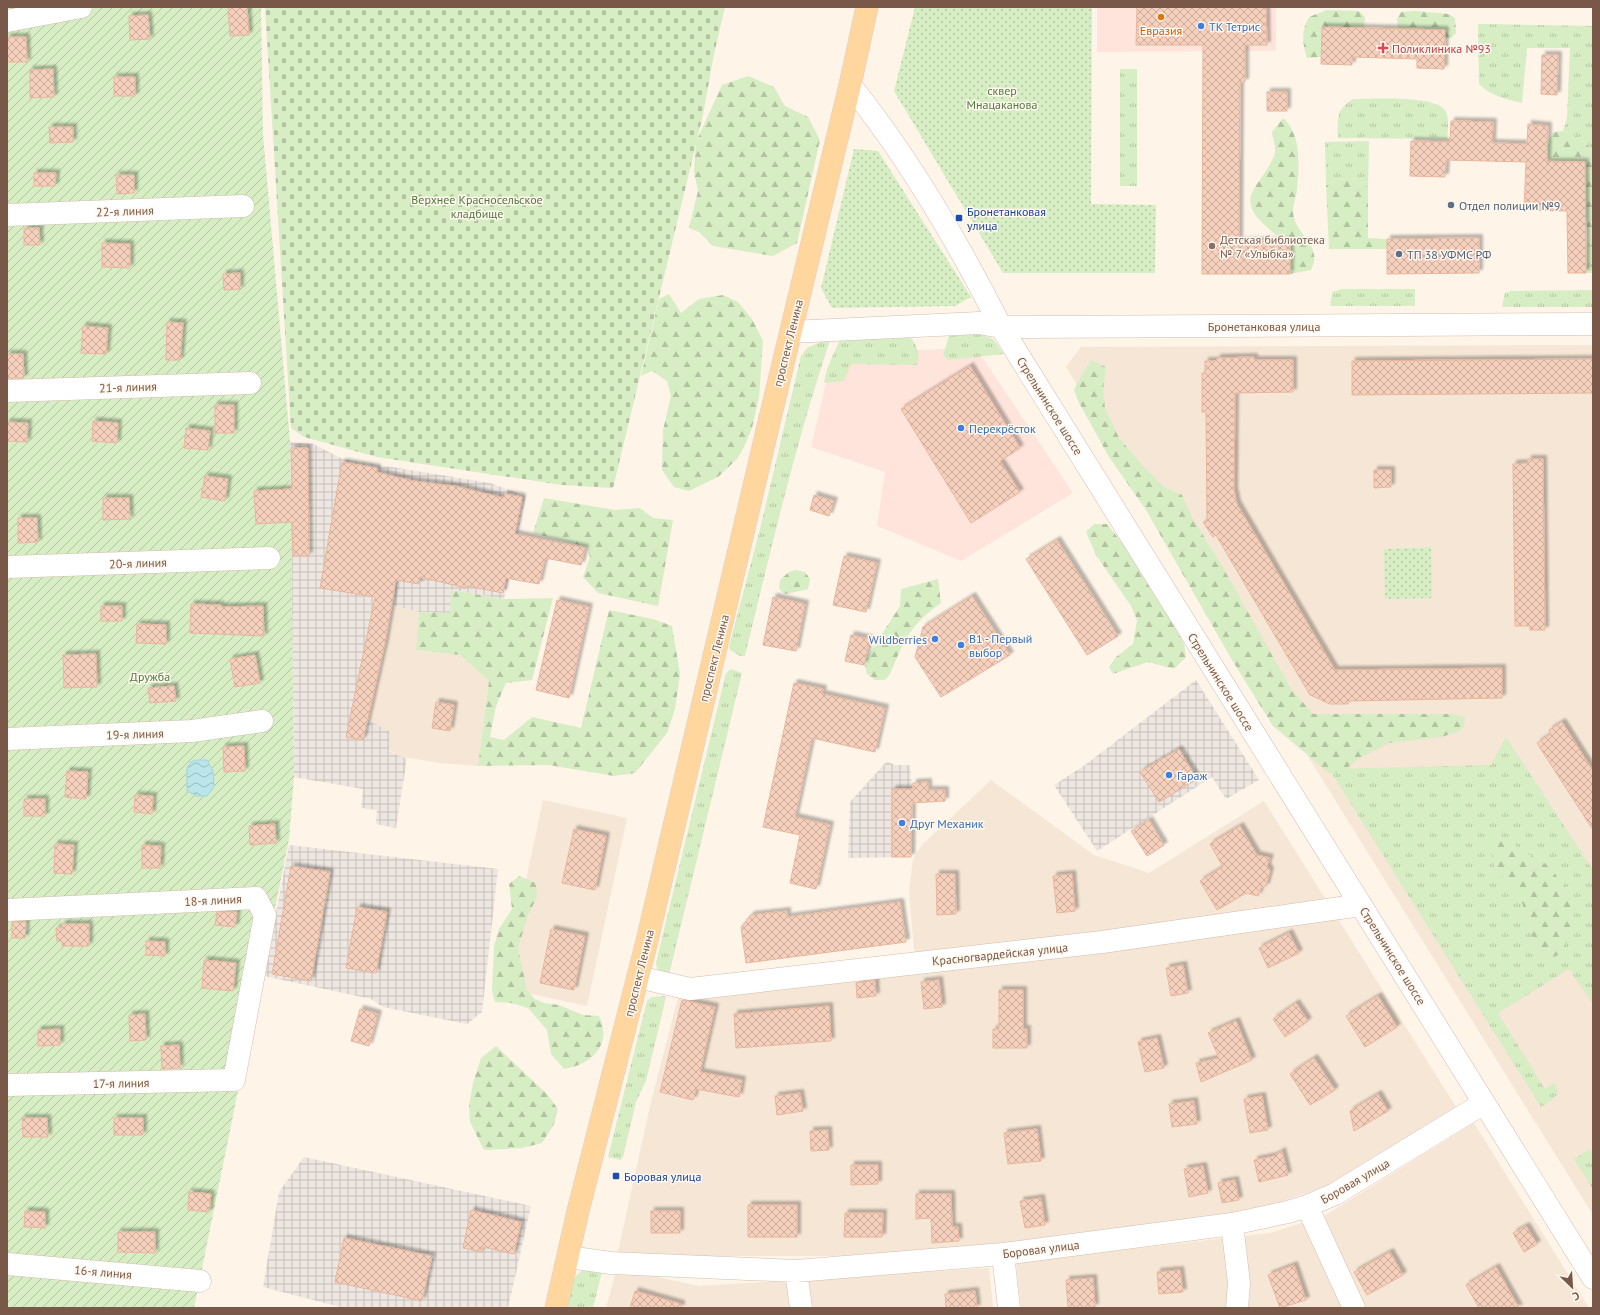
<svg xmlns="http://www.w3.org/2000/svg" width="1600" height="1315" viewBox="0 0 1600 1315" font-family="'PT Sans',sans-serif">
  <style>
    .residential { fill: #f6e6d5 }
    .commercial { fill: #ffe4db }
    .industrial { fill: url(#industrial-grid) }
    .grass { fill: url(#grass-tufts); fill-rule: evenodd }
    .forest { fill: url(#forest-firs) }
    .cemetery { fill: url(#cemetery-stones) }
    .park { fill: url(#park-dots) }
    .garden { fill: url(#garden-furrows) }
    .water { fill: url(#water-waves); stroke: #9fd6dc }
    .building { fill: url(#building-cross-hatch); stroke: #e9b69c; filter: url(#shadow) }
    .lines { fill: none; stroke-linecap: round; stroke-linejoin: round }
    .minor-casing { stroke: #d4bdaf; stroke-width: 23 }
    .major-casing { stroke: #dad0cc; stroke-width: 23 }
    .minor { stroke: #fff; stroke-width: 22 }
    .major { stroke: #ffd69d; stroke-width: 22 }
    .food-dot { fill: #e8710a; stroke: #fff8ef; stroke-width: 1.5 }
    .shop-dot { fill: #3f7fe0; stroke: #fff8ef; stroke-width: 1.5 }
    .health-dot { fill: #e0444e; stroke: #fff8ef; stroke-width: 1.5 }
    .service-dot { fill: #5c6f8a; stroke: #fff8ef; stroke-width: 1.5 }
    .transit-dot { fill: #1a4fb4; stroke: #fff8ef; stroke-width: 1.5 }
    .education-dot { fill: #8d6e63; stroke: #fff8ef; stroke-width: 1.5 }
    .labels { text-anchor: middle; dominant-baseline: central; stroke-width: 3; stroke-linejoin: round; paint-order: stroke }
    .shop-label { font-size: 12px; fill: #366cbe; stroke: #fff8ef; text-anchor: start }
    .food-label { font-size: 12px; fill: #c56008; stroke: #fff8ef }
    .health-label { font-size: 12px; fill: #be3a42; stroke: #fff8ef; text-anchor: start }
    .park-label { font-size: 12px; fill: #527a3d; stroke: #fff8ef }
    .service-label { font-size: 12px; fill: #4e5e75; stroke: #fff8ef; text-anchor: start }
    .street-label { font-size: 12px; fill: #7a5849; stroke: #fff8ef }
    .transit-label { font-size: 12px; fill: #164399; stroke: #fff8ef; text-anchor: start }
    .education-label { font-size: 12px; fill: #785e54; stroke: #fff8ef; text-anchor: start }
  </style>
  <defs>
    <pattern id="industrial-grid" width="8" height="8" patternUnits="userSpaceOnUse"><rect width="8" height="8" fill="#eee7e1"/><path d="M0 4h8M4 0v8" fill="none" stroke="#c6beb8"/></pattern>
    <pattern id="grass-tufts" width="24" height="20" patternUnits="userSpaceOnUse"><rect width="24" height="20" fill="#d7edc4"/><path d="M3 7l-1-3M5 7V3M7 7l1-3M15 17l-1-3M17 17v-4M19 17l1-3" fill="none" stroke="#b3c3a1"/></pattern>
    <pattern id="forest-firs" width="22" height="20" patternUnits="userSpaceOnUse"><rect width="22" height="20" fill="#d7edc4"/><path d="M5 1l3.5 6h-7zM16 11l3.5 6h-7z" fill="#b3c3a1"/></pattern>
    <pattern id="cemetery-stones" width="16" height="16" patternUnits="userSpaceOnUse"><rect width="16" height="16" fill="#d7edc4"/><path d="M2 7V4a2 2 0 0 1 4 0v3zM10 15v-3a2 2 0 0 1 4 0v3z" fill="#b3c3a1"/></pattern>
    <pattern id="park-dots" width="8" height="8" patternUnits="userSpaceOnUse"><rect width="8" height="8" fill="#d7edc4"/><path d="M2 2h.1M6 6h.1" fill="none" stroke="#b3c3a1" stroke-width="1.8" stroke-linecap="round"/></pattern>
    <pattern id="garden-furrows" width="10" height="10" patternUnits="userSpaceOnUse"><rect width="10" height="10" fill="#d7edc4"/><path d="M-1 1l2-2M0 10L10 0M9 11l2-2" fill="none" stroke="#b3c3a1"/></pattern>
    <pattern id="water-waves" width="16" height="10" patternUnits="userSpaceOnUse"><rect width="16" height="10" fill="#bae5ea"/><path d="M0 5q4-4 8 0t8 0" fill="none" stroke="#9cbcc0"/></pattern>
    <pattern id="building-cross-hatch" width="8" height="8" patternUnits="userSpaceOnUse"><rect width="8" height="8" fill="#f5d1bd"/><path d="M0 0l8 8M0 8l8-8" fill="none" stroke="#cbac9c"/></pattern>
    <filter id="shadow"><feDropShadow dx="3.5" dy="-3.5" stdDeviation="1" flood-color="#0004"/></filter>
  </defs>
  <rect width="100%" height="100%" fill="#fef4e8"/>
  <path class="residential" d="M1593 345V1215L1066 367 1081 347Z
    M392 605 419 612 416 650 460 655 489 681 478 766 440 763 399 756 389 750 367 719Z
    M991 780 1094 855 1149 873 1264 801 1456 1107 1344 1180 1248 1213 997 1245 839 1256H617L650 1106 679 994 916 972 909 892 913 859 922 845Z
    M543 800 627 818 587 1006 503 988Z
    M1474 1123 1589 1308H1021L1016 1262 1270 1233 1324 1216Z
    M617 1268 698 1286 989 1268 993 1308H606Z"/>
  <path class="commercial" d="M1097 7H1276V51L1097 52Z
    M976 348 1073 493 961 561 877 526 885 472 811 447 833 353Z"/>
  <path class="industrial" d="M290 442 313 444 343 459 490 483 526 496 504 599 452 590 450 613 419 612 391 605 367 719 390 732 389 751 399 756 407 758 396 828 376 824 377 810 361 808 363 789 294 777Z
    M1196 680 1259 780 1226 799 1212 777 1097 851 1054 785 1085 765Z
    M887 761 894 765H910L912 789 911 857 848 858 850 802Z
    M289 845 498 869 482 1012 467 1024 383 1007 371 999 264 976Z
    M304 1157 531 1206 508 1308H344L263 1287 279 1192Z"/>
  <path class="grass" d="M1478 24 1593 26V154C1587 140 1576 136 1563 131L1567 118 1570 48H1527L1522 103C1506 99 1490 96 1479 84Z
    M1120 69H1137V186H1120Z
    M1353 99C1371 99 1432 95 1444 109 1450 116 1448 130 1447 139L1338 138C1337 120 1336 109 1353 99Z
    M1369 141 1368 188 1360 178 1336 180 1326 185 1325 142Z
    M1593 231V273H1586L1587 239Z
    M1342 289H1415V306H1330L1332 292Z
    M1593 290V307H1502L1505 293 1511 291Z
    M981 334 993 339 1004 354 948 360 943 355 949 336Z
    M831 337C796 442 771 549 745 656H740L730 650 729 646 760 529 801 356 807 348Z
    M841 337H910C917 346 921 354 917 365L851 364 844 381 824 383 827 369Z
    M731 669 742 673 668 979 658 972 656 963 726 673Z
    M1506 737 1593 870V1004L1569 969 1498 1013 1545 1089 1554 1083 1559 1092 1553 1099 1541 1107 1329 769 1491 765ZM1510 837 1517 848 1563 954 1540 960 1520 896 1495 867Z
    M664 996 666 997 646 1081 636 1102 623 1157 620 1160 608 1157 647 1001 652 997Z
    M1590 1149 1593 1154V1189L1574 1159Z
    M589 1267 603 1268 593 1308H566C571 1287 568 1277 589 1267Z"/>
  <path class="forest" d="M1327 10 1359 11 1365 17 1364 28 1322 27 1321 57 1307 58C1302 42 1301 31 1309 17Z
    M1415 11 1449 14 1455 18 1456 33 1451 38 1445 39 1398 29 1397 19 1401 12Z
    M748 76 774 87 785 106 808 117 820 140 797 243 773 256 713 246 699 232 689 228 698 191 694 172 696 142 722 85Z
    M1283 118C1302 134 1299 167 1297 190 1296 197 1293 205 1293 212 1294 235 1324 244 1311 270L1290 274V241C1281 241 1274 233 1267 227 1230 196 1265 184 1275 153 1276 148 1273 138 1272 132Z
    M1563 131C1576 136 1587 140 1593 154V231L1587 239 1585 162C1572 160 1557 162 1545 158V144L1554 132Z
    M1360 178 1368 188V238L1387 239V249H1329L1326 185 1336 180Z
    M669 294 681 313 699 299 723 295 738 302 752 319 763 341 759 397 752 428 744 447 737 459 718 477 689 491 674 487 662 470 663 430 671 396 667 381 652 371 641 376 659 299Z
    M1091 360 1106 367 1103 390 1105 408 1119 438 1143 466 1164 487 1182 495 1191 516 1221 564 1291 689 1313 714H1453L1465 717 1464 726 1458 732 1441 737 1389 743 1358 759 1343 772 1329 773 1273 726 1232 660 1146 510 1109 457 1078 401 1074 389Z
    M544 498 615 510 640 508 653 518 673 520 658 606 598 593 583 577 590 557 587 547 533 533Z
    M1094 524H1107L1146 573 1184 644 1186 657 1174 669 1148 662 1113 674 1109 667 1116 657 1133 644 1137 620 1131 606 1096 555 1086 532Z
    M796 570 805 572 810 579 808 589 787 594 783 593 779 588 780 580 789 572Z
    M938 579 941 603C909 626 905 639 890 674L885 680H875L867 674 864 662 900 606 901 589Z
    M451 590 504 599 553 598 532 680 506 683 496 706 490 737 504 740 532 717 581 728 609 610 653 619 672 626 680 674 675 709 667 733 635 773 614 776 549 765 478 766 489 681 460 655 416 650 419 612 450 613Z
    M1510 837 1517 848 1546 864 1570 892 1574 919 1563 954 1540 960 1520 896 1495 867 1489 843Z
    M519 876 536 883 537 897 528 915 518 948 527 990 535 999 544 1003 559 1005 583 1015 599 1016C613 1045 591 1065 564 1069L551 1054 547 1030 528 1008 511 1003 495 1002 492 991 494 946 499 929 512 909 509 884Z
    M496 1046 547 1094 558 1109 554 1124 542 1143 522 1148 484 1150 470 1122 469 1105 473 1083 481 1058Z"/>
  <path class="cemetery" d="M265 7H725L714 54 703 115 613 488 562 485 377 457 304 437 291 428Z"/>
  <path class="park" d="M915 7H1092L1091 204 1156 205 1155 273H1003L894 91Z
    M854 149 878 151 971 297 955 306 832 308 821 288Z
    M1431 547 1432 598 1385 599 1384 549Z"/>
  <path class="garden" d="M7 7H261L263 134 290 442 294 777 289 839 194 1308H7Z"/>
  <path class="water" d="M196 760H207L213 771 214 787 207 796H197L187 791V768L191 762Z"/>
  <path class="building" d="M228 7H247L249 35 230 36Z
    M1137 7H1266L1267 45H1245V82H1240L1239 241H1290V274H1202L1203 45H1136Z
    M148 15 150 39 130 40 129 16Z
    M1322 27 1445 30 1444 69 1417 68V59L1352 57V65L1321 64Z
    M7 37H26L27 62H7Z
    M1542 55H1558L1557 95 1541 94Z
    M53 69 54 97 30 98V70Z
    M114 77H135V96H114Z
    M1267 92H1287V111H1267Z
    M1451 121 1493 122 1492 143 1527 144 1528 124 1548 126 1547 162H1585L1586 273H1568L1567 211 1524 210 1526 162 1446 160 1445 177 1410 176 1411 141 1450 142Z
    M49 127H73V142L50 143Z
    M34 173H56L55 186H34Z
    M116 175H134V193L117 194Z
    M24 228H39L40 245H24Z
    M1479 238V273L1387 274V239Z
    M102 243 130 244V268L102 267Z
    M240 273V289L224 290 223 274Z
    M167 322 183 323 180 360H166Z
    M83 326 108 328 106 354 81 353Z
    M7 354H23L24 378H7Z
    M1254 357V360H1293V392L1235 393 1234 490 1237 504 1335 670 1502 668V698L1348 701V704H1330L1310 695 1216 535 1213 537 1203 522 1207 520 1206 412H1202V373H1205V361H1217V358Z
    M1593 359V393L1352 395V361Z
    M970 366 1020 448 1000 461 1020 492 971 523 901 409Z
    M215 405H234V433H215Z
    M93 421 118 423 117 443 92 441Z
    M7 422 28 423 27 442 7 441Z
    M186 428 210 431 208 450 184 448Z
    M291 448H308L309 556H293L292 522 256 524 254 491 292 489Z
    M1528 459H1543L1545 630H1530V626H1515L1513 464 1528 463Z
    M342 462 377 468 376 472 413 481 455 486 504 498 505 494 522 497 515 534 585 548 581 565 545 558 539 584 506 578 503 593 467 586 466 588 420 577 419 584 396 580 385 643 363 740 346 737 375 597 320 588Z
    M1374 470H1391V487L1374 488Z
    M205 476 228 479 225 501 201 497Z
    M814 495 834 501 829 516 810 510Z
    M103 498H129L130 519 103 520Z
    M18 518H37L38 542 18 543Z
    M1057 540 1118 636 1087 655 1026 559Z
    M844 556 877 563 866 612 833 605Z
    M972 596 1010 655 941 697 915 657 923 627Z
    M773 597 805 604 796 651 763 645Z
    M557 600 589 607 569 698 536 690Z
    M191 604 221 605V607L263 606 264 636 190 633Z
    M101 606H122V621H101Z
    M137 624 166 625V644L136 643Z
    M851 635 870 639 864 665 845 661Z
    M96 654 97 687 64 688 63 655Z
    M255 655 260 683 235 687 230 659Z
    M794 683 823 689 822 694 885 708 875 752 812 738 795 817 830 825 816 889 790 883 800 835 763 827Z
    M174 686 176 701 150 703 148 688Z
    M436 702 454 705 450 731 432 728Z
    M1562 722 1593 771V830L1537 743 1551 734 1549 730Z
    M244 746 245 771 224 772 223 747Z
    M1179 749 1197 779 1159 802 1140 772Z
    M67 771 88 772 86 799 65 797Z
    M928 782V790H945V801L912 803 911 857H892V789H913V783Z
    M135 795 153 796 152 814 134 812Z
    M24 799H45V816H24Z
    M1149 820 1164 845 1147 856 1131 831Z
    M275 824 276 843 250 845 249 826Z
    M1240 826 1257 855 1270 858 1267 866 1270 871 1266 886 1261 888 1258 896 1246 893 1217 910 1200 881 1223 867 1210 844Z
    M574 829 606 836 595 890 562 883Z
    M55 844 74 845 72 874 54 873Z
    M142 845 161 846 160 868H142Z
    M291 866 330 872 311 981 272 974Z
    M936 874H955L956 914 937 915Z
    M1072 874 1075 911 1057 913 1053 876Z
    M900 902 906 942 746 963 741 927 751 915 787 911V917Z
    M357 907 387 912 376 973 346 968Z
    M217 912H237L235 927 215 925Z
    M12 922H26L25 938H12Z
    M62 924H89V946H62V941H57L56 928H62Z
    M551 929 585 936 574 990 540 983Z
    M1289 933 1299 953 1268 968 1259 948Z
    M146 941 165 942V956L146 955Z
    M204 960 236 963 233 991 202 988Z
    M1183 965 1188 993 1171 996 1166 968Z
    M875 980 876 996 857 998 856 983Z
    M939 980 942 1007 924 1009 921 982Z
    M999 990H1023V1029H1027V1048H993V1029H999Z
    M1378 996 1397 1027 1365 1047 1346 1016Z
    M682 1000 715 1007 700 1072 742 1080 739 1097 696 1089 693 1100 660 1092Z
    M1296 1003 1308 1021 1285 1037 1273 1019Z
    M829 1006 831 1041 736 1048 734 1014Z
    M360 1009 378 1014 369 1046 351 1041Z
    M145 1014 146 1040 130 1041 129 1015Z
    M1236 1021 1252 1060 1201 1082 1196 1063 1219 1058 1208 1033Z
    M60 1029V1045L38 1046V1030Z
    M1157 1038 1164 1068 1145 1072 1138 1042Z
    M179 1045 180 1068 162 1069 161 1046Z
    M1314 1058 1335 1090 1310 1105 1290 1074Z
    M800 1093 803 1111 777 1115 775 1096Z
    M1378 1094 1388 1111 1354 1131 1350 1111Z
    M1262 1096 1268 1130 1250 1133 1244 1099Z
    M1194 1101 1197 1124 1172 1127 1169 1104Z
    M22 1118H47L48 1137H23Z
    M114 1118H143V1135H114Z
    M1037 1129 1041 1161 1008 1164 1004 1133Z
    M828 1130 829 1150 811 1151 810 1131Z
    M1282 1151 1288 1175 1259 1182 1254 1160 1274 1156Z
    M851 1165H878V1184L851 1185Z
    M1203 1166 1208 1193 1189 1197 1184 1169Z
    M1235 1180 1239 1200 1222 1203 1218 1183Z
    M189 1192 211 1194 209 1212 188 1210Z
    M916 1194H951L952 1227H958L959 1241 932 1243 931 1218 916 1219Z
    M1041 1198 1045 1225 1025 1228 1020 1201Z
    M748 1205H797V1237H748Z
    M471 1210 521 1222 514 1254 483 1247 482 1252 463 1248Z
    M25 1211 45 1212V1228L24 1227Z
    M651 1211H680V1233H651Z
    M845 1213H883L882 1237H844Z
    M1526 1226 1537 1244 1524 1252 1513 1233Z
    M118 1232H155V1253L118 1252Z
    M344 1238 432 1256 422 1301 335 1282Z
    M1390 1252 1403 1275 1367 1295 1354 1272Z
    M1294 1265 1306 1300 1280 1308 1268 1275Z
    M1496 1267 1519 1308H1479L1466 1285Z
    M1180 1270 1183 1292 1159 1294 1157 1272Z
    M1093 1278 1095 1307 1068 1308 1066 1280Z
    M635 1291 681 1304V1308H630Z
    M975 1291 977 1308H946L945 1294Z"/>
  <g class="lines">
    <g class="minor-casing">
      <path id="minor" d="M7 21 81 7
        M850 85C910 159 958 242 1001 327L1593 1278
        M7 215 243 206
        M791 332 979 323 1001 327H1028L1593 324
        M7 391 250 383
        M7 567 269 558
        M7 739 192 731 262 721
        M7 910 256 898 265 915 234 1080 7 1085
        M638 977 690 989 1102 942 1361 905
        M1307 1206 1354 1308
        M1232 1224 1239 1283 1237 1308
        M1003 1254 1009 1308
        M568 1257 611 1263 796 1271 1003 1254 1232 1224 1288 1212 1307 1206 1335 1194 1484 1103
        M7 1264 200 1281
        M796 1271 801 1308"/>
    </g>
    <g class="major-casing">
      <path id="major" d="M556 1308 578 1211 646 945 770 418 850 85 867 7"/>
    </g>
    <use href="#minor" class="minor"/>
    <use href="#major" class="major"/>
  </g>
  <circle class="food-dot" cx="1161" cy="17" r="4"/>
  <g class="shop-dot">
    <circle cx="1201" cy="26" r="4"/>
    <circle cx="961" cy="428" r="4"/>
    <circle cx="935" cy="639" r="4"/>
    <circle cx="961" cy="645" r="4"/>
    <circle cx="1169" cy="775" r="4"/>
    <circle cx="902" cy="823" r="4"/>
  </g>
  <path class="health-dot" d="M1381 42h4v4h4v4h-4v4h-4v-4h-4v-4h4z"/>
  <g class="service-dot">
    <circle cx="1451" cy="205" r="4"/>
    <circle cx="1399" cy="254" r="4"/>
  </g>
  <g class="transit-dot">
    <rect x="955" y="214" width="8" height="8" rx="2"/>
    <rect x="612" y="1172" width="8" height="8" rx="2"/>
  </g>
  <circle class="education-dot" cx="1212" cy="246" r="4"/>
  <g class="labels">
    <g class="shop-label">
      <text x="1209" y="26">ТК Тетрис</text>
      <text x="969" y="428">Перекрёсток</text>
      <text x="969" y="638">В1 - Первый<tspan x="969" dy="14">выбор</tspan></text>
      <text x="927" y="639" text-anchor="end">Wildberries</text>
      <text x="1177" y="775">Гараж</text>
      <text x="910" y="823">Друг Механик</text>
    </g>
    <g class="food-label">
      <text x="1161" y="30">Евразия</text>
    </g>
    <g class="health-label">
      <text x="1392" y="48">Поликлиника №93</text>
    </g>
    <g class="park-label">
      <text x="1002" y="90">сквер<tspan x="1002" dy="14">Мнацаканова</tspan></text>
      <text x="477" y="199">Верхнее Красносельское<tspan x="477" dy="14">кладбище</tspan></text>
      <text x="150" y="676">Дружба</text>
    </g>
    <g class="service-label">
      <text x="1459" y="205">Отдел полиции №9</text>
      <text x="1407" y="254">ТП 38 УФМС РФ</text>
    </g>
    <g class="street-label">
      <text transform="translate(125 211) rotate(-2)">22-я линия</text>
      <text x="1264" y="326">Бронетанковая улица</text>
      <text transform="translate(788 343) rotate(-76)">проспект Ленина</text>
      <text transform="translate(128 387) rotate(-2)">21-я линия</text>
      <text transform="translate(1050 406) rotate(58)">Стрельнинское шоссе</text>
      <text transform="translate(138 563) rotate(-2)">20-я линия</text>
      <text transform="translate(714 658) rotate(-76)">проспект Ленина</text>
      <text transform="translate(1221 682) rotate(58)">Стрельнинское шоссе</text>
      <text transform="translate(135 734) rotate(-2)">19-я линия</text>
      <text transform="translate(213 900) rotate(-3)">18-я линия</text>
      <text transform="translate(1000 954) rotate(-6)">Красногвардейская улица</text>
      <text transform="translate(1393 956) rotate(58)">Стрельнинское шоссе</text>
      <text transform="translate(639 973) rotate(-76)">проспект Ленина</text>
      <text transform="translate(121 1083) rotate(-1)">17-я линия</text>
      <text transform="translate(1355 1181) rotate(-30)">Боровая улица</text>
      <text transform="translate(1041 1249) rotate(-7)">Боровая улица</text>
      <text transform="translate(103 1272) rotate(5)">16-я линия</text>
    </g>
    <g class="transit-label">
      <text x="967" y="211">Бронетанковая<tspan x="967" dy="14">улица</tspan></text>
      <text x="624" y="1176">Боровая улица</text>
    </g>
    <g class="education-label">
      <text x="1220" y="239">Детская библиотека<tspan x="1220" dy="14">№ 7 «Улыбка»</tspan></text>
    </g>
  </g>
  <rect width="1600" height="1315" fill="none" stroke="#7a5849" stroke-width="16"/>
  <g transform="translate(1572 1287) rotate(155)" stroke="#fff8ef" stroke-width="3" paint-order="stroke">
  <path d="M0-3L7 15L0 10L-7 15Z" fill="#7a5849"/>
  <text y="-6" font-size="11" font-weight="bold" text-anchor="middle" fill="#7a5849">С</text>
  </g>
</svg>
